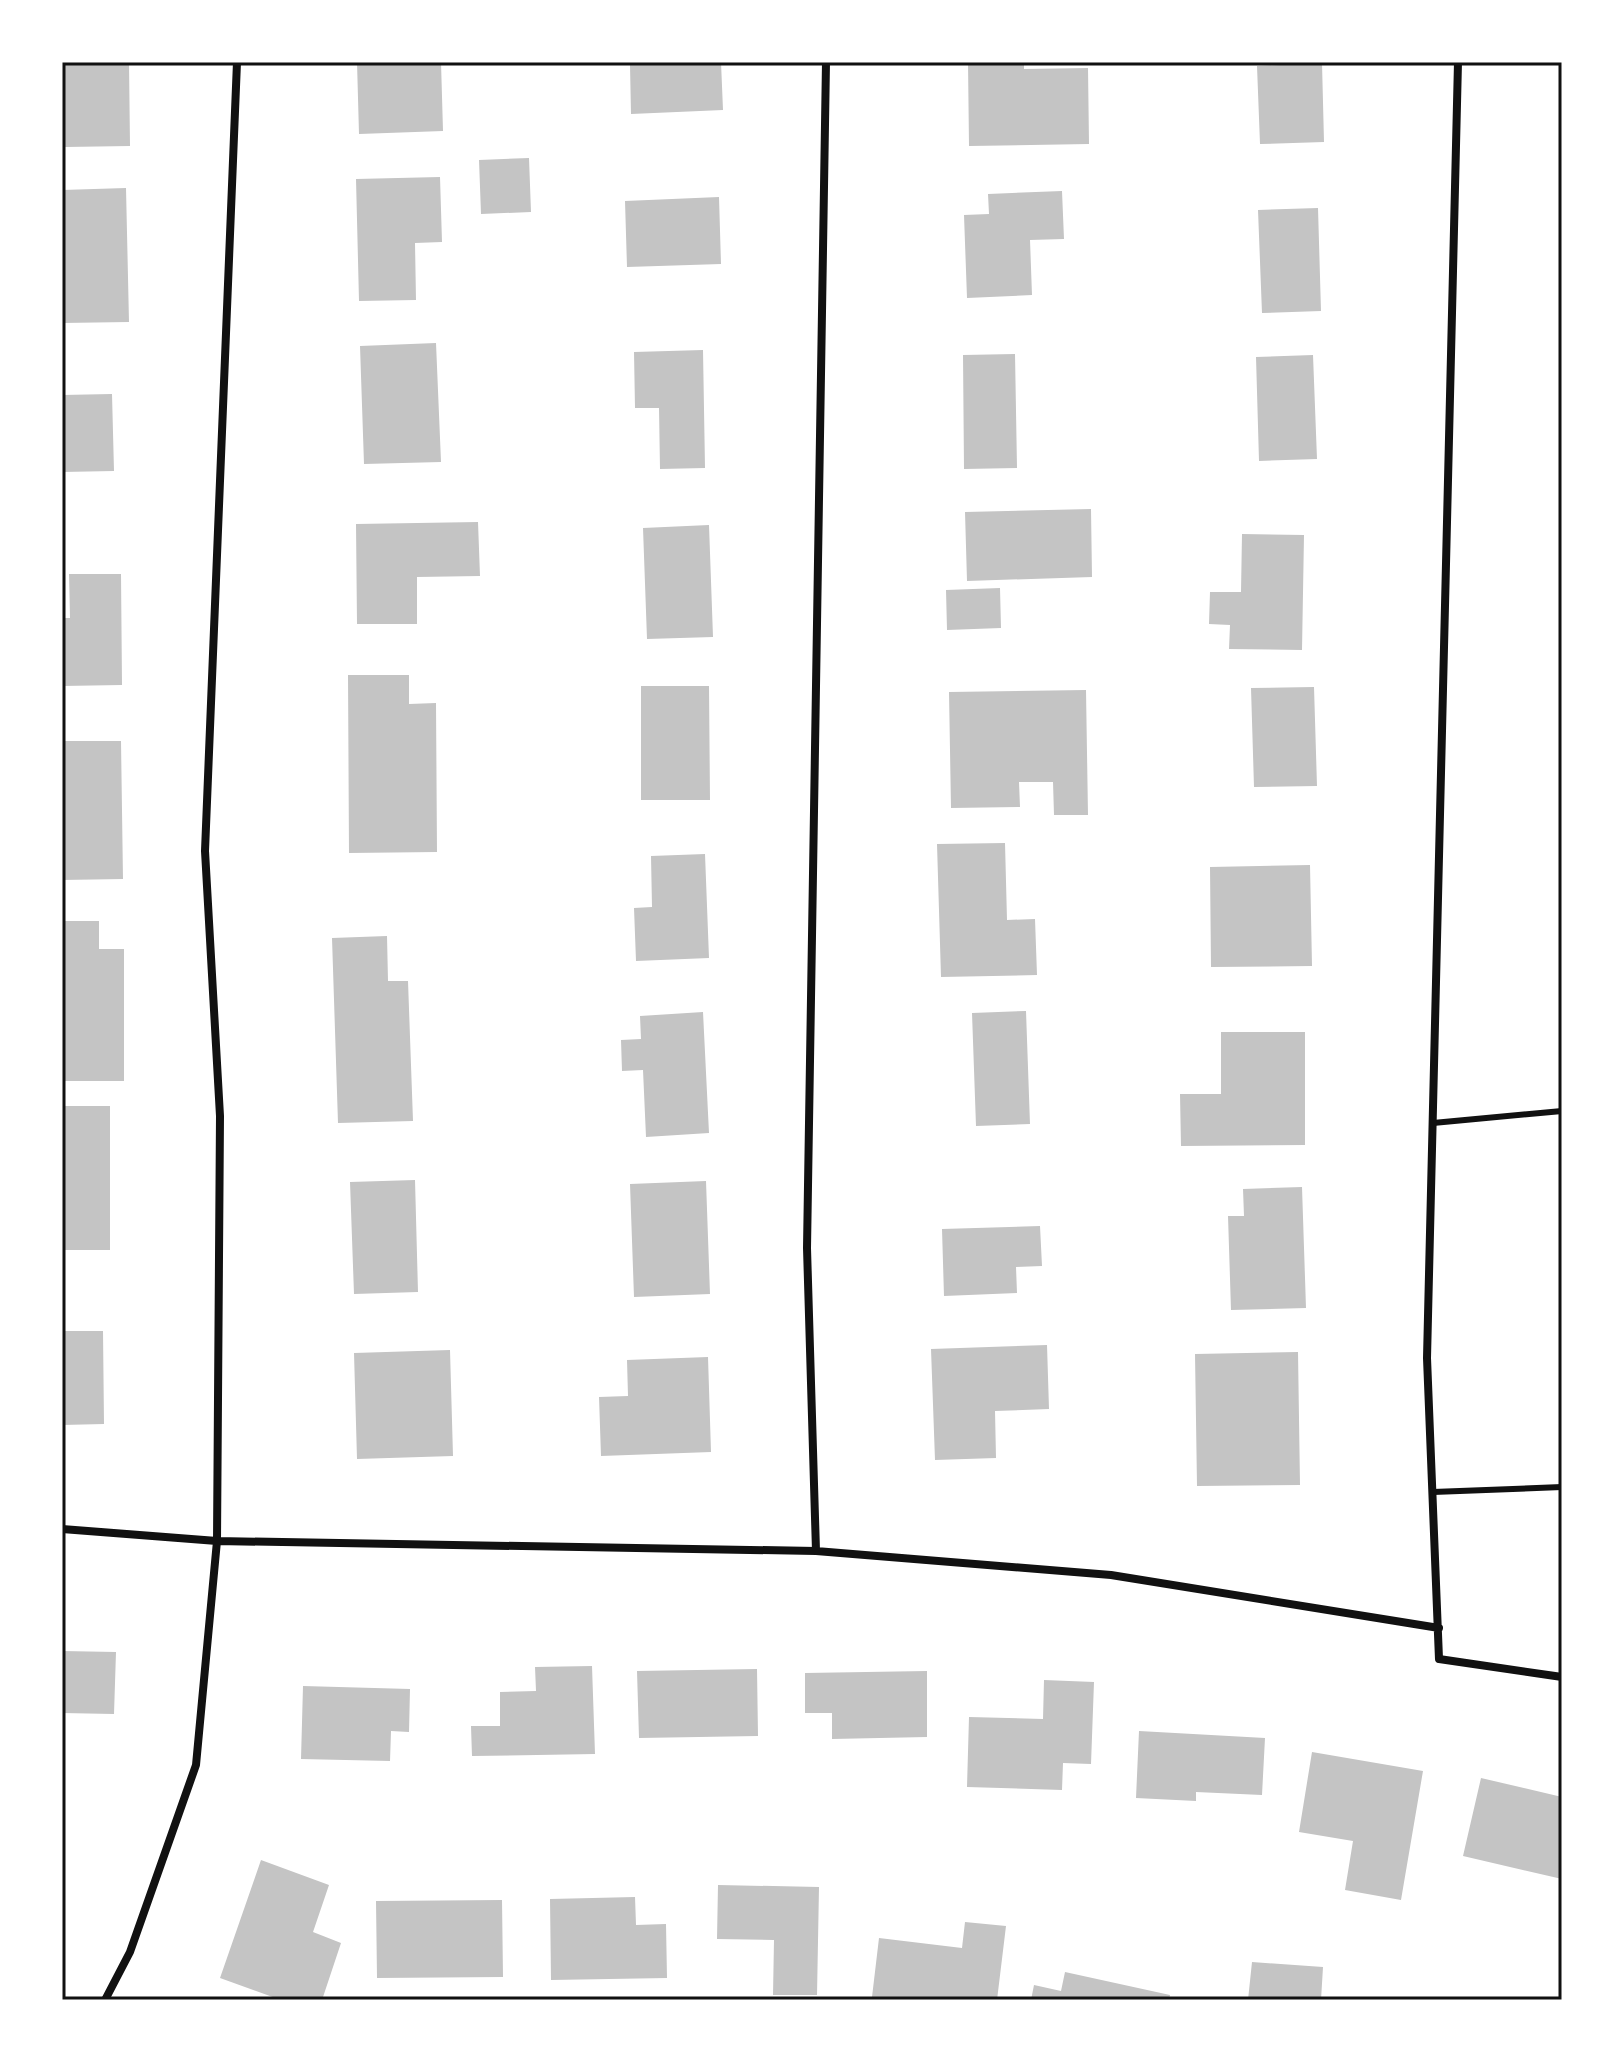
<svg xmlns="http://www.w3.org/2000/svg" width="1624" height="2062" viewBox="0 0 1624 2062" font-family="'Sofia Sans Condensed',sans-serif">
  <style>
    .building { fill: #c4c4c4 }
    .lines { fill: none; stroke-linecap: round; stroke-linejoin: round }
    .service { stroke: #111; stroke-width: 6 }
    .minor { stroke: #111; stroke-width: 8 }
    .neatline { fill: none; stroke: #111; stroke-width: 3 }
  </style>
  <rect width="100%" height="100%" fill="#fff"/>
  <path class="building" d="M64 62H129L130 146 65 147Z
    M357 62H441L443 131 359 134Z
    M650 62H721L723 110 631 114 630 65H650Z
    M968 62H1024V69L1088 68 1089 144 969 146Z
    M1322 63 1324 142 1260 144 1257 66Z
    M529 158 531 212 481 214 479 160Z
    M440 177 442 242 415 243 416 300 359 301 356 179Z
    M126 188 129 322 62 323V190Z
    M1062 191 1064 239 1030 240 1032 295 967 298 964 215 989 214 988 194Z
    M719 197 721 264 627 267 625 201Z
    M1318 208 1321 311 1262 313 1258 210Z
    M436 343 441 462 364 464 360 346Z
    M703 350 705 468 660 469 659 408H635L634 352Z
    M1015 354 1017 468 964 469 963 355Z
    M1313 355 1317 459 1259 461 1256 357Z
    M112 394 114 471 62 472V395Z
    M1091 509 1092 577 967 581 965 512Z
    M478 522 480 576 417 577V624H357L356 524Z
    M709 525 713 637 647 639 643 528Z
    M1242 534 1304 535 1302 650 1229 649 1230 625 1209 624 1210 592H1241Z
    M69 574H121L122 685 62 686V618H70Z
    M1000 588 1001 628 947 630 946 590Z
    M348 675H409V704L436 703 437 852 349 853Z
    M641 686H709L710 800H641Z
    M1314 687 1317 786 1254 787 1251 688Z
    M1086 690 1088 815H1054L1053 782H1019L1020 807 951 808 949 692Z
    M62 741H121L123 879 62 880Z
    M1005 843 1007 920 1035 919 1037 975 941 977 937 844Z
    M705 854 709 958 636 961 634 908 652 907 651 856Z
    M1310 865 1312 966 1211 967 1210 867Z
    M62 921H99V949H124V1081H62Z
    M387 936 388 981H408L413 1121 338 1123 332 938Z
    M1026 1011 1030 1124 976 1126 972 1013Z
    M703 1012 709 1133 646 1137 643 1070 622 1071 621 1040 641 1039 640 1016Z
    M1221 1032H1305V1145L1181 1146 1180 1094H1221Z
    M62 1106H110V1250H62Z
    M415 1180 418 1292 354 1294 350 1182Z
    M706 1181 710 1294 634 1297 630 1184Z
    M1302 1187 1306 1308 1231 1310 1228 1216H1244L1243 1189Z
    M1040 1226 1042 1266 1016 1267 1017 1293 944 1296 942 1229Z
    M62 1331H103L104 1424 62 1425Z
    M1047 1345 1049 1409 995 1411 996 1458 935 1460 931 1349Z
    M450 1350 453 1456 357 1459 354 1353Z
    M1298 1352 1300 1485 1197 1486 1195 1354Z
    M708 1357 711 1452 601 1456 599 1397 628 1396 627 1360Z
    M62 1651 116 1652 114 1714 62 1713Z
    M592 1666 595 1754 472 1756 471 1726H500V1692L536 1691 535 1667Z
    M757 1669 758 1736 639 1738 637 1671Z
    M927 1671V1737L832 1739V1713H805V1673Z
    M1044 1680 1094 1682 1091 1764 1063 1763 1062 1790 967 1787 969 1717 1043 1719Z
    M303 1686 410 1689 409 1732 391 1731 390 1761 301 1759Z
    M1139 1731 1265 1738 1262 1795 1196 1792V1801L1136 1798Z
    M1312 1752 1423 1771 1401 1900 1345 1890 1353 1841 1299 1832Z
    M1481 1778 1562 1797V1879L1463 1856Z
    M261 1860 329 1885 313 1932 341 1943 322 2000H281L220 1978Z
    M718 1885 819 1887 817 1995H773L774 1940 717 1939Z
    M635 1897 636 1925 666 1924 667 1978 551 1980 550 1899Z
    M502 1900 503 1977 377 1978 376 1901Z
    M965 1922 1006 1926 997 2000H898L872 1997 879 1938 962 1948Z
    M1252 1962 1323 1967 1321 2000H1248Z
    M1065 1972 1170 1995 1169 2000H1031L1034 1985 1061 1991Z"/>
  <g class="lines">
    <path class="service" d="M1433 1123 1562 1111
      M1433 1492 1562 1487"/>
    <path class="minor" d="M1458 62 1427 1358 1439 1659 1562 1677
      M62 1529 217 1541 816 1551 1111 1575 1439 1628
      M816 1551 807 1248 826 62
      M105 2000 130 1952 196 1765 217 1541 220 1116 205 851 237 62"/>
  </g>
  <rect width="1624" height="2062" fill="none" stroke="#ffffff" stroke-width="128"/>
  <rect x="64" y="64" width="1496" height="1934" class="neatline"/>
</svg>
